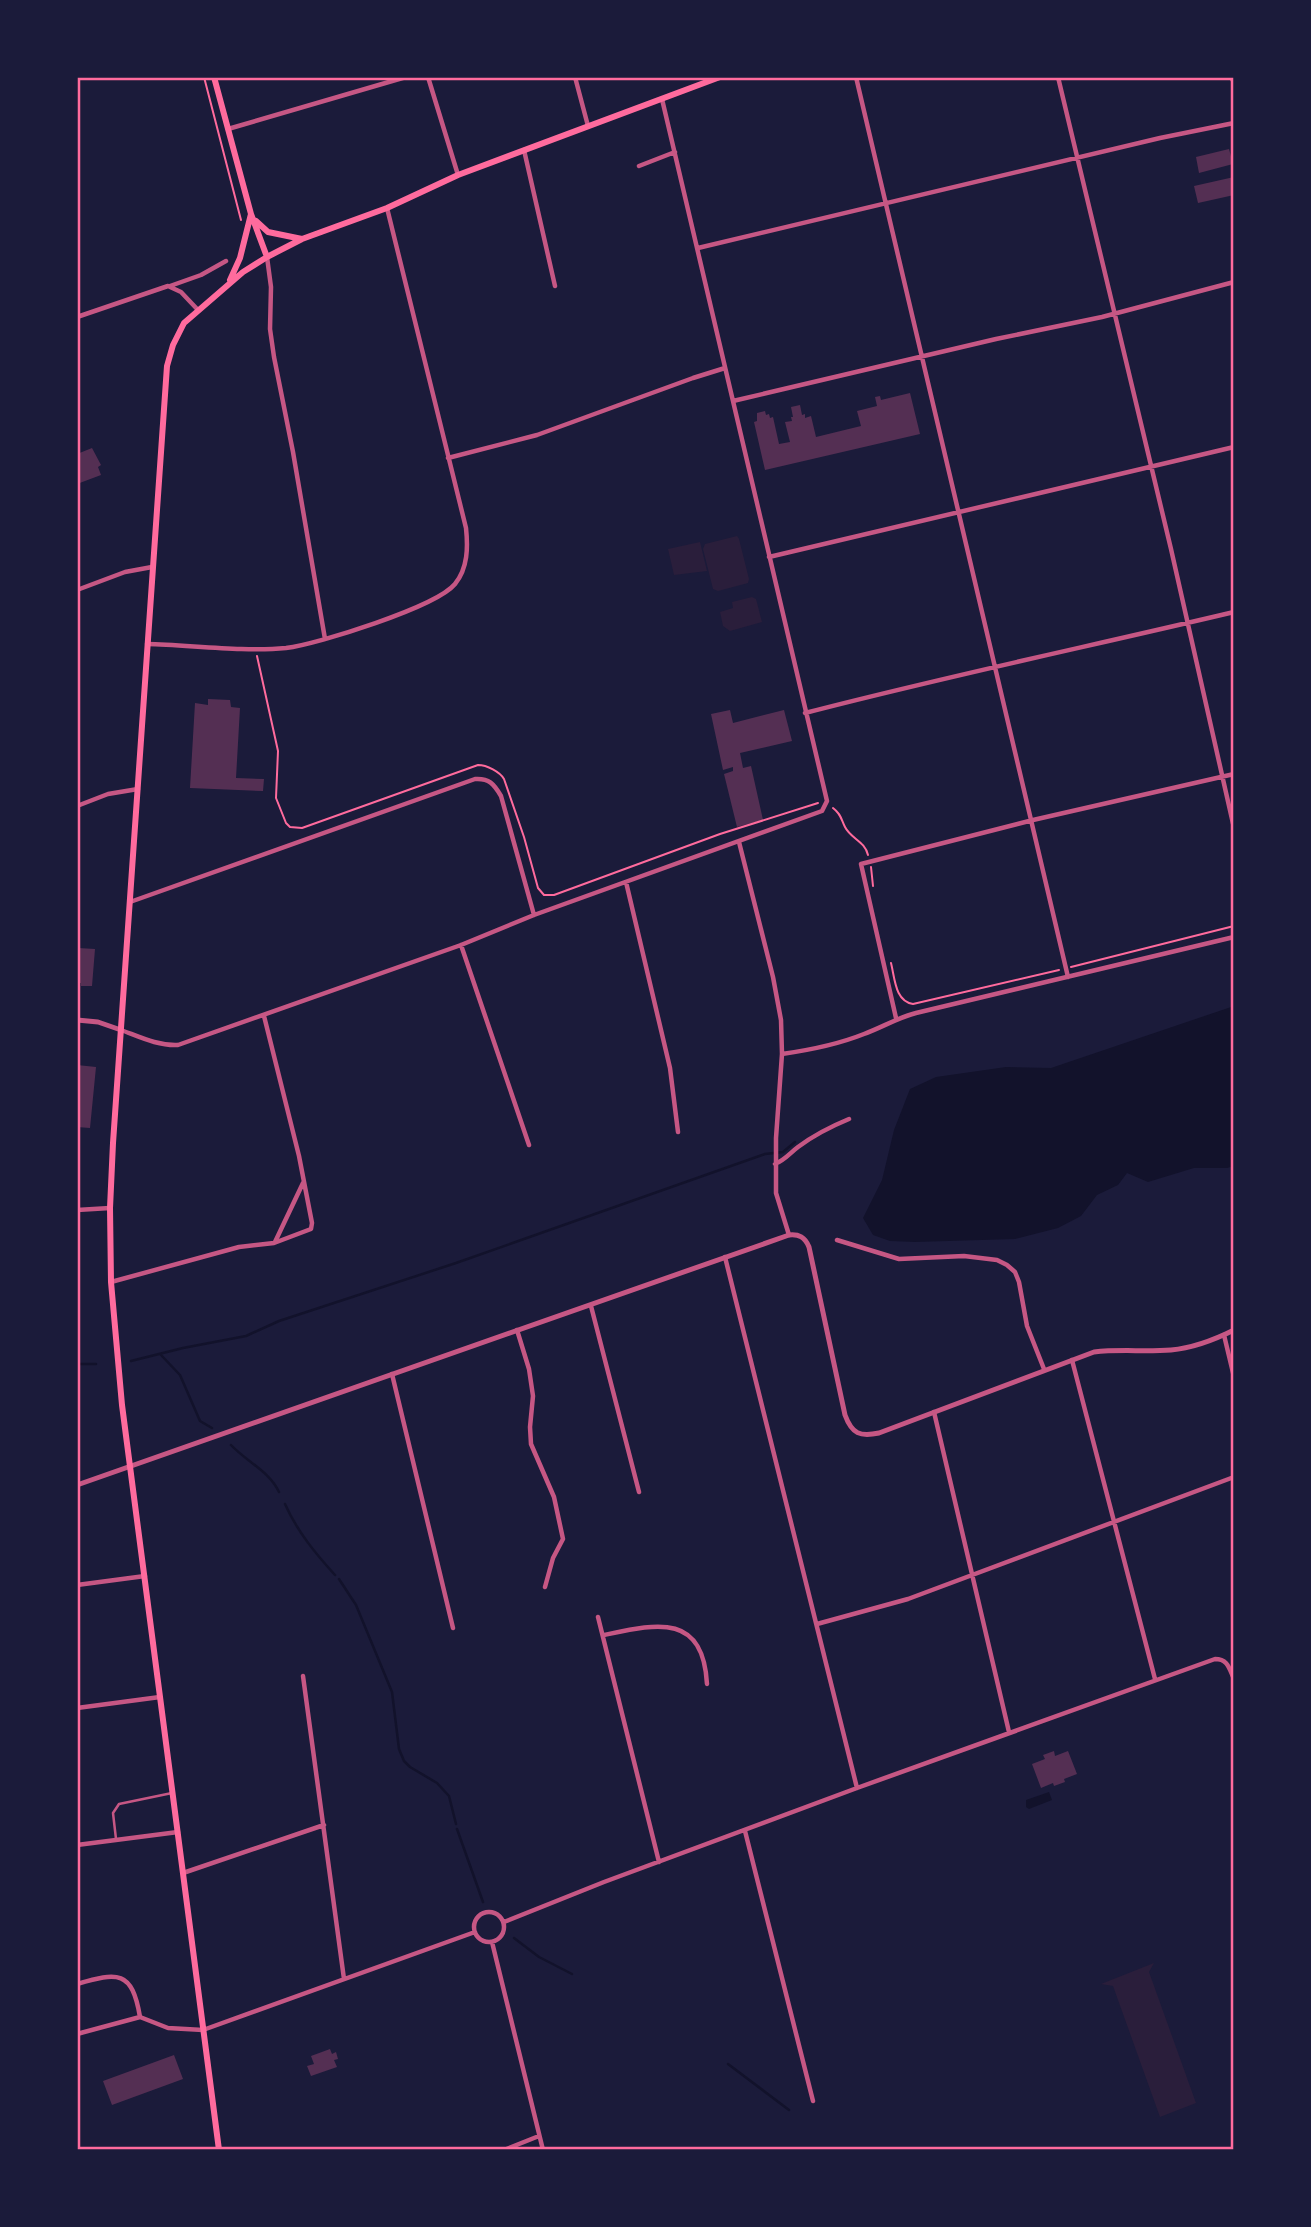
<svg xmlns="http://www.w3.org/2000/svg" width="1311" height="2227" viewBox="0 0 1311 2227" font-family="'Work Sans',sans-serif">
  <style>
    .green { fill: #2a1e3b }
    .water { fill: #12122b }
    .lines { fill: none; stroke-linecap: round; stroke-linejoin: round }
    .stream { stroke: #12122b; stroke-width: 2.5 }
    .building { fill: #542f53 }
    .path { stroke: #ff6b9d; stroke-width: 2 }
    .service { stroke: #c65784; stroke-width: 2.5 }
    .minor { stroke: #c65784; stroke-width: 4.5 }
    .tertiary { stroke: #c65784; stroke-width: 5 }
    .secondary { stroke: #ff6b9d; stroke-width: 6 }
    .primary { stroke: #ff6b9d; stroke-width: 7 }
    .neatline { fill: none; stroke: #ff6b9d; stroke-width: 2.5 }
  </style>
  <rect width="100%" height="100%" fill="#1b1b3a"/>
  <path class="green" d="M737 536 739 539 749 579 748 583 718 591 713 589 703 549 705 544Z
    M700 542 707 571 674 575 668 549Z
    M752 597 756 599 762 622 730 631 723 626 720 612 733 608 732 602Z
    M1154 1963 1149 1972 1196 2103 1160 2117 1113 1986 1101 1984Z"/>
  <path class="water" d="M1234 1006V1166L1227 1168H1194L1148 1182 1127 1173 1118 1185 1097 1195 1081 1216 1058 1228 1015 1239 915 1242 890 1241 873 1235 863 1218 882 1180 894 1130 910 1089 936 1077 1006 1067 1051 1068Z
    M1049 1792 1052 1800 1029 1809 1026 1807V1800Z"/>
  <g class="lines">
    <path class="stream" d="M161 1355 180 1375 200 1421 212 1428
      M131 1361 183 1348 246 1336 279 1321 456 1263 765 1154 783 1152 795 1142
      M77 1364H96
      M231 1445C247 1462 269 1471 279 1492
      M285 1504C297 1531 315 1553 335 1575
      M339 1579 356 1605 392 1692 399 1749 404 1761 410 1767 437 1783 449 1796 456 1824
      M457 1829 483 1902
      M514 1938 539 1957 572 1974
      M728 2064 789 2110"/>
  </g>
  <path class="building" d="M1229 149 1233 164 1199 173 1196 157Z
    M1234 177V195L1198 203 1194 186Z
    M910 393 920 434 765 470 754 422 757 421V413L765 411 766 415 769 414 770 418 773 417 779 444 790 442 785 422 792 421 791 417H793L791 407 800 405 802 415 805 414V418L811 416 816 437 861 426 857 411 877 406 875 397 880 396 881 400Z
    M92 448 101 465 98 467 101 475 77 484V454Z
    M208 699 230 700 231 707 240 708 236 778 264 779 263 791 190 788 195 703 208 705Z
    M730 710 733 723 784 710 792 741 740 753 743 768 751 766 763 820 737 827 724 774 733 771V767L723 770 711 714Z
    M78 948 95 949 92 986H81V983H78Z
    M77 1065 96 1067 90 1128 77 1127Z
    M1054 1751 1055 1756 1068 1751 1077 1774 1064 1779 1065 1782 1054 1786 1053 1783 1041 1788 1032 1764 1045 1759 1043 1755Z
    M330 2049 332 2054 336 2052 338 2059 334 2060 337 2067 311 2076 307 2066 314 2064 311 2056Z
    M174 2055 183 2079 112 2105 103 2081Z"/>
  <g class="lines">
    <path class="path" d="M204 77 241 220
      M257 656 278 751 276 798 286 823 290 827 302 828 478 765C487 765 500 772 504 779L524 837 538 888 544 895H554L720 834 818 803
      M833 808C841 814 841 819 845 827 851 839 865 841 868 855
      M871 867 873 886
      M891 963C895 979 895 1001 913 1004L1059 970
      M1071 967 1234 926"/>
    <path class="service" d="M116 1839 113 1813 119 1804 172 1793"/>
    <path class="minor" d="M428 77 458 175
      M575 77 588 126
      M856 77 1068 977
      M1058 77 1171 549 1234 828
      M228 129 406 77
      M524 150 555 286
      M639 166 675 152
      M698 248 1160 138 1234 123
      M267 257 271 287 270 329 274 357 293 452 325 639
      M170 286 201 275 226 261
      M77 317 168 286 181 292 198 310
      M733 401 996 339 1102 317 1234 282
      M448 458 537 435 693 378 725 368
      M769 557 1234 447
      M77 590 125 572 152 567
      M147 644C190 645 244 652 286 648 318 644 436 607 455 584 468 568 468 547 466 528L387 208
      M805 713C947 676 1091 646 1234 612
      M77 806 108 794 138 789
      M739 842 773 977 781 1020 782 1054 776 1138V1193L789 1235
      M626 882 670 1068 678 1132
      M130 902 475 779C489 778 494 784 501 796L534 915
      M461 945 529 1145
      M896 1018 861 864 1033 820 1234 774
      M121 1030C140 1037 158 1046 178 1045L461 945 534 915 822 811 827 801 662 99
      M782 1054C810 1050 839 1044 864 1034 883 1027 897 1018 916 1013L1234 937
      M775 1164C785 1160 790 1153 798 1147 814 1135 832 1126 849 1119
      M77 1210 110 1208
      M837 1240 899 1259 964 1256 997 1260 1007 1265 1015 1272 1019 1282 1027 1326 1044 1369
      M275 1242 303 1183
      M725 1257 857 1788
      M111 1282 239 1247 274 1243 311 1229 312 1223 299 1156 264 1016
      M591 1306 639 1492
      M517 1330 529 1369 533 1396 530 1427 531 1444 554 1497 563 1539 553 1558 545 1587
      M1224 1335 1234 1377
      M1072 1360 1155 1679
      M392 1374 453 1628
      M934 1412 1009 1732
      M77 1585 145 1576
      M598 1617 659 1862
      M817 1624 908 1599 1234 1477
      M604 1635C656 1624 703 1612 707 1684
      M303 1676 344 1979
      M77 1708 160 1697
      M745 1831 813 2101
      M77 1845 178 1832
      M183 1873 324 1825
      M474 1927a15 15 0 1 1 30 0a15 15 0 1 1-30 0Z
      M504 1922 604 1882 857 1788 1215 1659C1228 1659 1229 1668 1234 1679
      M492 1942 543 2150
      M77 1984C118 1972 132 1970 140 2017L77 2034
      M140 2017 168 2028 203 2030 475 1932
      M504 2150 539 2136"/>
    <path class="tertiary" d="M77 1020 98 1022 121 1030
      M77 1485 789 1235C799 1234 805 1237 809 1247L845 1415C852 1434 860 1437 879 1433L1094 1352C1119 1349 1145 1352 1171 1350 1193 1348 1214 1340 1234 1330"/>
    <path class="secondary" d="M214 77 251 214 267 257
      M256 221 268 232 302 239
      M230 280 240 258 251 214
      M219 2150 122 1405 111 1282 110 1208 113 1143 167 366 173 345 184 323 243 272 267 257 302 239 387 208 458 175 720 77"/>
    <path class="primary" d="M1233 77 1234 80"/>
  </g>
  <rect width="1311" height="2227" fill="none" stroke="#1b1b3a" stroke-width="158"/>
  <rect x="79" y="79" width="1153" height="2069" class="neatline"/>
</svg>
